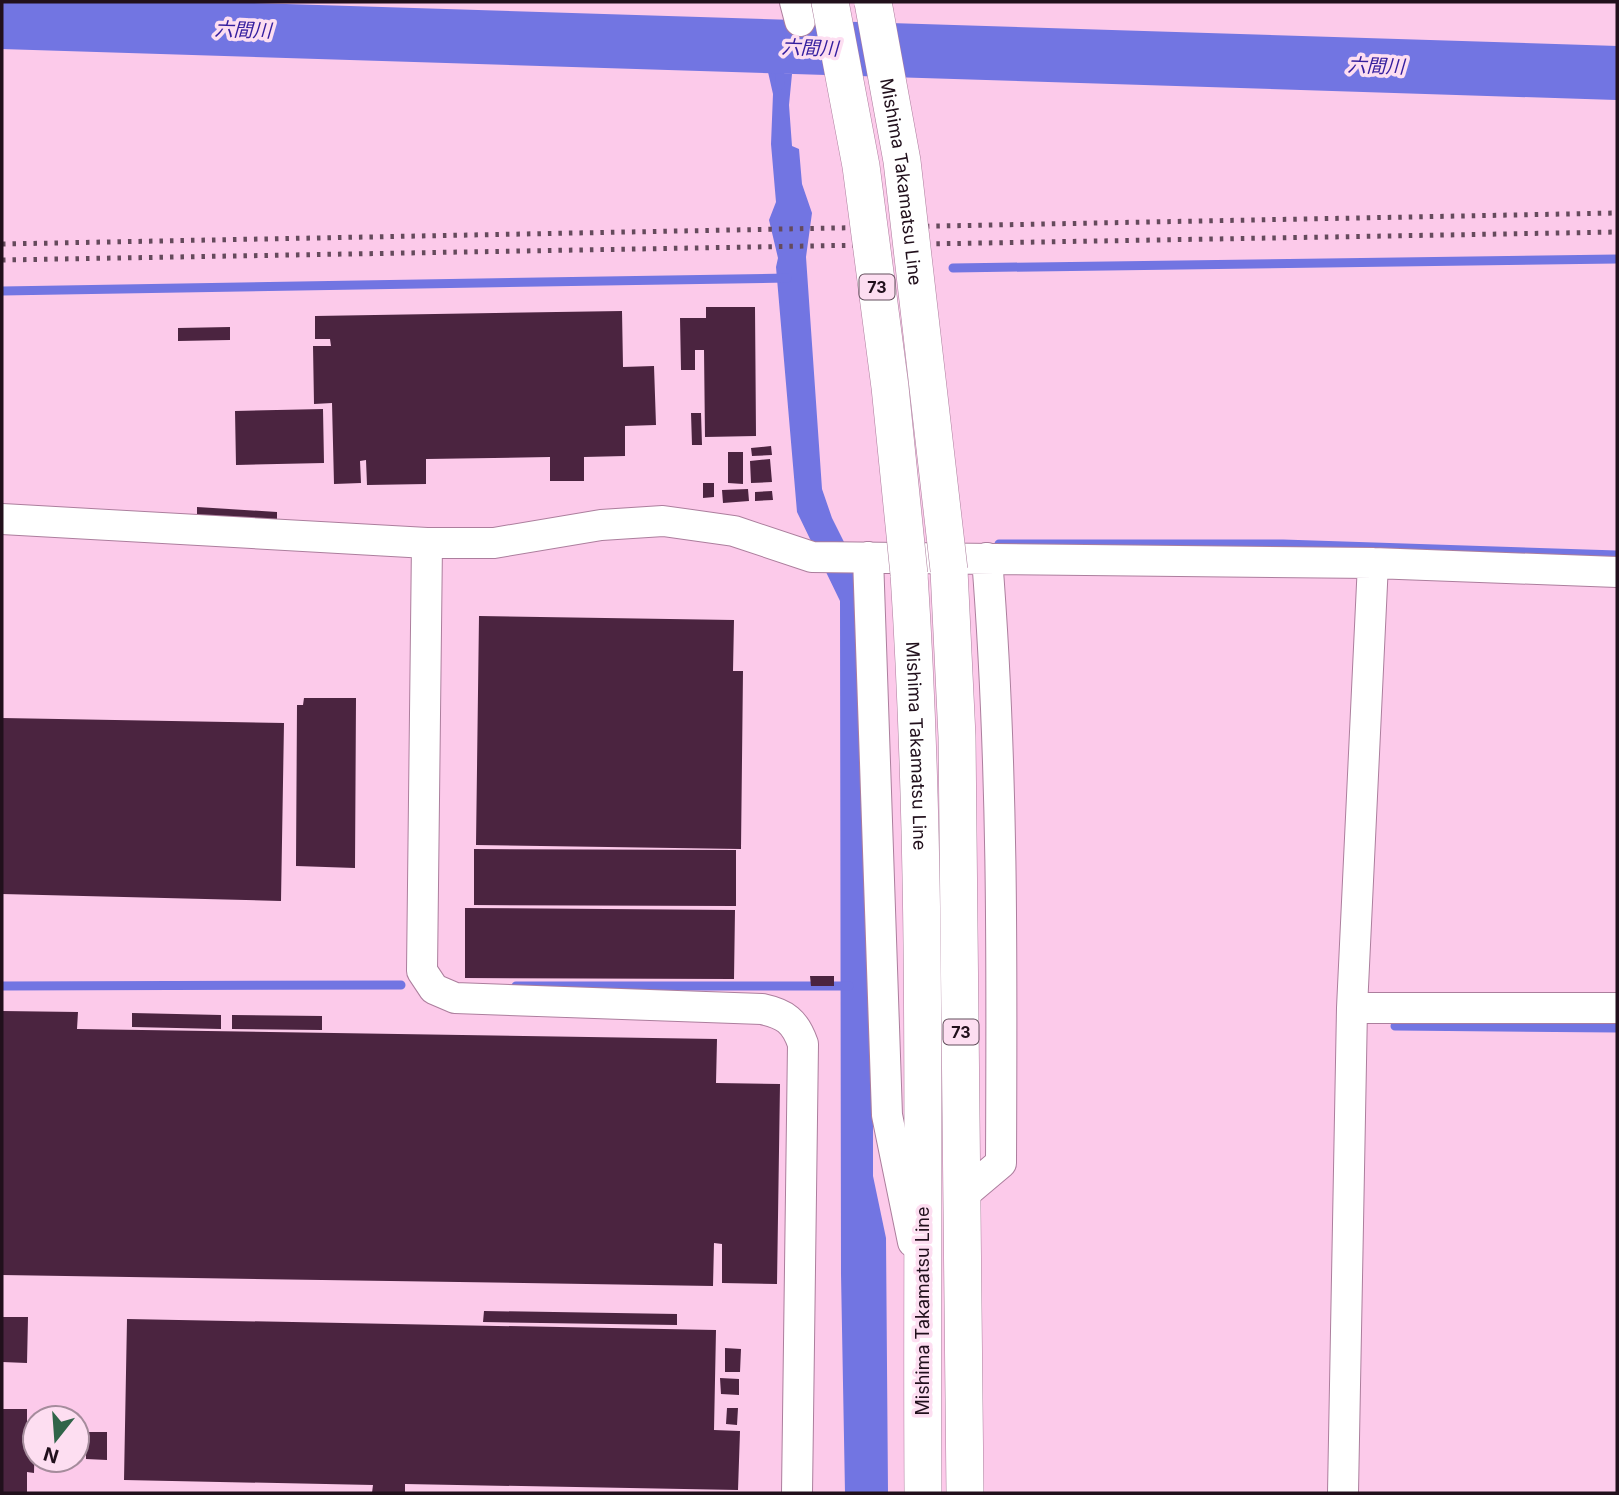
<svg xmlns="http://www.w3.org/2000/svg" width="1619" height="1495" viewBox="0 0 1619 1495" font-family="Inter,'Noto Sans JP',sans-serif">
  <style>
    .water { fill: #7275e2 }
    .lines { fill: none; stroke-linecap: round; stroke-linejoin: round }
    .stream { stroke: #7275e2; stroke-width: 9 }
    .river { stroke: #7275e2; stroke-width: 54 }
    .building { fill: #4b2440 }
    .minor-casing { stroke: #ac7e9d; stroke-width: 32 }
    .major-casing { stroke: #ac7e9d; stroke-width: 38 }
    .minor { stroke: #fff; stroke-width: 30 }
    .major { stroke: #fff; stroke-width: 37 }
    .rail { stroke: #654a5c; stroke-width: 5; stroke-dasharray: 3.5 7; stroke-linecap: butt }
    .major-bridge-casing { stroke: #ac7e9d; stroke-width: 38; stroke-linecap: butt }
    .major-bridge { stroke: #fff; stroke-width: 37 }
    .labels { text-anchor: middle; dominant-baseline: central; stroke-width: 7; stroke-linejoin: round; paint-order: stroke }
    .shield { fill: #fddef1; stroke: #634e5c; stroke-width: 2 }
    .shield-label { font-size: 16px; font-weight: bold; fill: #21101c }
    .street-label { font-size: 18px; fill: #21101c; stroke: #fddef1 }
    .water-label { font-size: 19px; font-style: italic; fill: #341e9e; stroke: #fddef1 }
  </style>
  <rect width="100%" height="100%" fill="#fccaea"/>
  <path class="water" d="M768 72 792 74 789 105 792 146 799 149 802 184 812 213 806 257 822 489 832 518 857 568 873 986V1176L886 1238 888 1493H845L841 1274 840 601 797 512 776 267 778 258 769 220 776 202 771 144 773 94Z"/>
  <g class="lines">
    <path class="stream" d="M161 27 162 2
      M779 47 780 85
      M953 268 1617 259
      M2 291 787 278
      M999 544H1283L1617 555
      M2 986 401 985
      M516 986H849
      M1395 1026 1617 1028"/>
    <path class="river" d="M2 22 1617 73"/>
  </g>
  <path class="building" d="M706 307H755L756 436 705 437 704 350H695V370H681L680 318H706Z
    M622 311 623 367 654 366 656 425 625 426V456L584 457V481H550V457L426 459V484L367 485 366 460 360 461 361 483 334 484 332 403 314 404 313 346H331L330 339H315V316Z
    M230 327V340L178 341V328Z
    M323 409 324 463 236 465 235 411Z
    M691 413H701L702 445H692Z
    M771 446 772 455 752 456 751 448Z
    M728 452H743V484L728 483Z
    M770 459 772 482 751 483 750 461Z
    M703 483H714V497L703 498Z
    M748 489 749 501 723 503 722 490Z
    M772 491 773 500 755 501V492Z
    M197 507 277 512V521L197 516Z
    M479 616 734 620 733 671H743L741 849 476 845Z
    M304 698H356L355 868 296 866 297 705H303Z
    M2 718 284 723 281 901 2 894Z
    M474 849 736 850V906L474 905Z
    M465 908 735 910 734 979 465 978Z
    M810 976H834V986H811Z
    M2 1011 78 1012 77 1029 717 1039 716 1083 780 1084 777 1284 722 1283V1244L714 1243 713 1286 2 1275Z
    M132 1013 221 1015V1029L132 1027Z
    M232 1015 322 1016V1030L232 1029Z
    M484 1311 677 1314V1325L483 1322Z
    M2 1317H28L27 1363 2 1362Z
    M127 1319 716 1330 714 1430 740 1431 738 1490 405 1484V1493H372L373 1485 124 1480Z
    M725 1348 741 1349 740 1372H725Z
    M720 1378 739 1379V1395L721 1394Z
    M727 1408H738L737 1425 726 1424Z
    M2 1409H27V1425H35L34 1473 27 1472V1493H2Z
    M86 1432H107V1460L86 1459Z"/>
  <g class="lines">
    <g class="minor-casing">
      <path id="minor" d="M795 2 800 21
        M2 519 427 543H494L601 525 663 521 734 531 812 557 1373 563 1617 572
        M427 543 422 971 434 989 455 998 762 1009C785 1014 795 1021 803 1044L797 1493
        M868 557 887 1115 913 1242
        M1352 1008H1617
        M963 1195 1001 1163C1002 961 1003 760 987 558
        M1343 1493 1352 1008 1373 563"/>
    </g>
    <g class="major-casing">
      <g id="major">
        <path d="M949 570 957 737 965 1493"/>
        <path id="s1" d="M909 574C929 880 921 1187 923 1493"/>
      </g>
    </g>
    <use href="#minor" class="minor"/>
    <use href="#major" class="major"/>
    <path class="rail" d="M2 244 1617 213
      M2 260 1617 232"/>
    <g class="major-bridge-casing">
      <g id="major-bridge">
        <path d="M830 2 861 166 890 387 909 574"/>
        <path id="s2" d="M873 2 902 161 949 570"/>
      </g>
    </g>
    <use href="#major-bridge" class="major-bridge"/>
  </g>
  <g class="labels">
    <g class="shield">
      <rect x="859.5" y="274.5" width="35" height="25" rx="5"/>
      <rect x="943.5" y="1019.5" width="35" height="25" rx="5"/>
    </g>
    <g class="shield-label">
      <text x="877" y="287">73</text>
      <text x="961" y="1032">73</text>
    </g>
    <g class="street-label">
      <text stroke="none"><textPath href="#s2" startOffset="182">Mishima Takamatsu Line</textPath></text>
      <text stroke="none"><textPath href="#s1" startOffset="172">Mishima Takamatsu Line</textPath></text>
      <text transform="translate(922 1311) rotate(-90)">Mishima Takamatsu Line</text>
    </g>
    <g class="water-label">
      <text transform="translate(243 30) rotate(2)">六間川</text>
      <text transform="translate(810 48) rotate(2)">六間川</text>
      <text transform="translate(1376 66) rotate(2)">六間川</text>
    </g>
  </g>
  <rect width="1619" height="1495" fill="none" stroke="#21101c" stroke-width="7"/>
  <g transform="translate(56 1439) rotate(197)"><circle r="33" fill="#fddef1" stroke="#a58c9c" stroke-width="2"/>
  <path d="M0-5L12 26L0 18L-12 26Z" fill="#306449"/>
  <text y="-10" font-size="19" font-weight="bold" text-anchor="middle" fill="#21101c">N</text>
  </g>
</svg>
